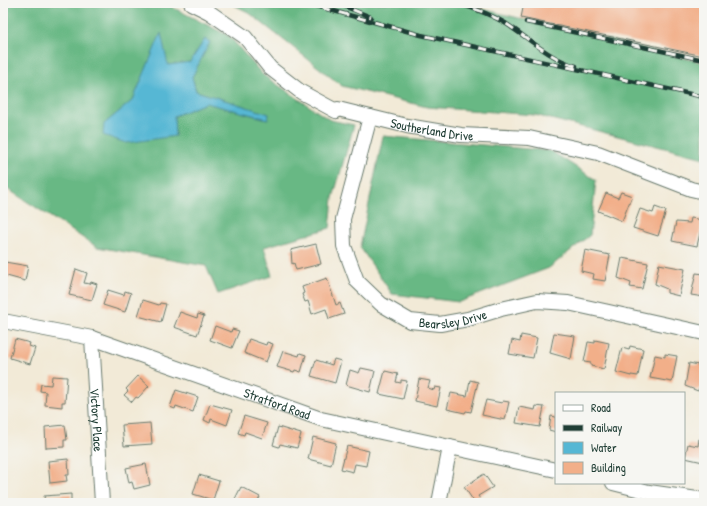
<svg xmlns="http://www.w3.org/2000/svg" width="707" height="506" viewBox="0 0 707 506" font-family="'Patrick Hand',sans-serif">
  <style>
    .forest { fill: #67b884; stroke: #437a5c; fill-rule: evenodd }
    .water { fill: #56b7d4; stroke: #3a7a84 }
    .building { fill: #f2af89 }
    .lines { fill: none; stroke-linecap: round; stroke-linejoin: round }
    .minor-casing { stroke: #697a6d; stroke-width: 16 }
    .minor { stroke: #fff; stroke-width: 14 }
    .rail-casing { stroke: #1f3d34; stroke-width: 4.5 }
    .rail { stroke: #f6f6f2; stroke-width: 3; stroke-dasharray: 9; stroke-linecap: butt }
    .labels { text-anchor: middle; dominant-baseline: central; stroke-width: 3; stroke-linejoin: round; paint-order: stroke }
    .street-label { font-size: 13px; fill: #1f3d34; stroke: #f6f6f2 }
  </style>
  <rect width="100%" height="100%" fill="#f6f6f2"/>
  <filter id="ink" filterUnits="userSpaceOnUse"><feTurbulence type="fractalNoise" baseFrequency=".025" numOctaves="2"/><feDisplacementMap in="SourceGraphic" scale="8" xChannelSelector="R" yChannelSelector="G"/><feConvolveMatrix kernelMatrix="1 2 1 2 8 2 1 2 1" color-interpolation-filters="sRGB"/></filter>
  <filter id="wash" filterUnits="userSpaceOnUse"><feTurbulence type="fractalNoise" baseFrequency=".012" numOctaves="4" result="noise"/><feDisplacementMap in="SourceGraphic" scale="16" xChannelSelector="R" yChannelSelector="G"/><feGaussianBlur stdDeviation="0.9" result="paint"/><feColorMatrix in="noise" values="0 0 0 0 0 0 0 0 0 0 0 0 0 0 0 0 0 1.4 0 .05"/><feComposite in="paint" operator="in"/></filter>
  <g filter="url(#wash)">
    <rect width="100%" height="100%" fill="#f2ead7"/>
    <path class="forest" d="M3 3H164L229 36 263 75 330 120 354 125 333 198 330 228 264 247 272 276 218 294 206 266 97 247 3 186ZM161 34 167 65 190 62 205 39 209 42 192 77 196 91 269 114 267 119 206 103 174 116 175 136 104 124 133 100Z
      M230 3H457L704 63V158L535 115 427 107 342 86 248 12Z
      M383 136 551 151 596 180 590 235 549 268 459 302 392 294 360 247Z"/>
    <path class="water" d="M161 33 168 65 190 62 205 39 210 42 192 77 196 91 269 114 268 119 206 103 174 116 175 136 126 143 103 135 104 124 133 100Z"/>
    <g id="blocks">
      <path class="building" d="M462 3H484L482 9Z
        M524 3H704V56L521 18Z
        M621 192 632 196 622 221 598 211 606 193 618 198Z
        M655 207 666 211 658 236 633 228 640 209 653 213Z
        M691 218 703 220 697 246 672 241 676 222 690 223Z
        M316 244 321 264 296 270 294 263 292 264 291 250Z
        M585 250 610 255 605 281 593 279 594 274 581 271Z
        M622 258 648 263 642 289 630 287 631 283 618 278Z
        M5 262 28 266 25 281 3 275Z
        M659 264 685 269 679 296 667 293V289L655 284Z
        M76 269 87 273 84 283 90 284 91 282 97 284 92 300 69 295Z
        M696 273 704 274V297L691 295Z
        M327 278 336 305 340 303 344 314 329 319 326 309 312 314 308 301 305 302 302 294 304 293 302 287Z
        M108 290 124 295 125 291 131 293 125 312 103 305Z
        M143 300 159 305 160 303 166 304 161 322 138 316Z
        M180 312 197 318 198 314 204 316 197 335 174 327Z
        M215 326 231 332 232 329 239 331 232 348 210 340Z
        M554 333 575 336 571 359 550 353Z
        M521 335 537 338 533 358 509 354 512 340 520 342Z
        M15 339 30 343 29 346 35 348 30 364 10 358Z
        M249 339 266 345 267 342 273 344 266 362 244 353Z
        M595 340 609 343 604 369 591 366V363L584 362 588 342 595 343Z
        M630 346 643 349 638 376 631 375V376L616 372 622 348 629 350Z
        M283 351 299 356 300 353 306 355 301 372 295 370 294 372 277 367Z
        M665 354 677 356 672 382 650 378 655 355 665 357Z
        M334 359 341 361 335 383 311 376 316 360 332 365Z
        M699 362 704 363V390L699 388 698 391 685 386 689 363 698 365Z
        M361 368 375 371 370 392 346 385 350 370 359 373Z
        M385 371 398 374 396 382 401 383V380L407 381 403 399 379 394Z
        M52 376 67 377 65 402H62V407L45 405 46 392 40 391 41 384 51 385Z
        M138 376 149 386 138 398 136 397 132 402 124 395 128 391 126 389Z
        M419 379 430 381 428 388 434 390 435 387 441 388 437 406 415 401Z
        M470 380 478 382 471 412 466 411 465 413 447 409 451 393 467 396Z
        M176 390 198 397 193 412 176 406 175 409 170 407Z
        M486 400 502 403 503 401 509 402 505 420 482 415Z
        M210 404 232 410 227 425 211 419 210 423 204 420Z
        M536 406 544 407 540 427 516 423 519 407 535 410Z
        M244 416 267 423 262 438 245 432 244 435 238 433Z
        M551 416 556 417V432L549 430Z
        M150 423 152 444 124 446 122 425Z
        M65 425 67 440H64V447L46 448 45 427Z
        M278 427 301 434 297 448 280 444 279 447 273 445Z
        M313 437 336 443 331 465 308 459Z
        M699 439 704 440 703 462 685 458 688 444 698 446Z
        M347 446 369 451 366 466 355 464 353 472 341 469Z
        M68 459 69 475H66L67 481 50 483 48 461Z
        M146 464 150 485 134 489 132 482 129 483 126 468Z
        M484 474 493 487 478 496 480 499 475 503 464 487Z
        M199 475 219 481 213 500 193 494Z
        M241 487 260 497 257 503H233Z
        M71 494V503H45L44 496Z"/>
    </g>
  </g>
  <g filter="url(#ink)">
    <use href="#blocks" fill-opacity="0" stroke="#697a6d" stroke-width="1"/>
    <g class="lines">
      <g class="minor-casing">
        <g id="minor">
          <path id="s1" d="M191 3 209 12 245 37 270 68 301 92 336 111 338 109 407 126 461 135 529 138 598 153 691 189 704 192"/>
          <path id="s2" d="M370 117 343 219 344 246 357 281 381 304 410 321 440 324 468 319 501 309 537 301 568 303 704 333"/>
          <path id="s3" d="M3 321 92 338 321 419 556 470"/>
          <path id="s4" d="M92 338 102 503"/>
          <path d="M613 483 649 492 704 500"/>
          <path d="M439 503 450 447"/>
        </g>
      </g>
      <use href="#minor" class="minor"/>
      <g class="rail-casing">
        <path id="rail" d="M305 3 421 35 704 97
          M336 3 371 17
          M457 3C473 8 490 14 505 23 528 38 549 58 576 66
          M526 22 704 60"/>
      </g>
      <use href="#rail" class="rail"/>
    </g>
  </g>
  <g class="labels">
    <g class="street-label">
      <text stroke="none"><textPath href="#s1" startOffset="282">Southerland Drive</textPath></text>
      <text stroke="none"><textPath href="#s2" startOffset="280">Bearsley Drive</textPath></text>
      <text stroke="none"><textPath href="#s3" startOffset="287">Stratford Road</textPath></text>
      <text stroke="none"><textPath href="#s4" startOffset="82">Victory Place</textPath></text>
    </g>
  </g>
  <rect width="707" height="506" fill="none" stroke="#f6f6f2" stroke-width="16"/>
  <rect x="555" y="392" width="130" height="92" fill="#f6f6f2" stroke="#a0aca6"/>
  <rect x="563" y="405" width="20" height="6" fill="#ffffff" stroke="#a0aca6"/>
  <text x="591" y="412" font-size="12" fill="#1f3d34">Road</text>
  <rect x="563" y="425" width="20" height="6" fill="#1f3d34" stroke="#a0aca6"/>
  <text x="591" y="432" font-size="12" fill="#1f3d34">Railway</text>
  <rect x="563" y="442" width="20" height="12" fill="#56b7d4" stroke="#a0aca6"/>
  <text x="591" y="452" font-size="12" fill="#1f3d34">Water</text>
  <rect x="563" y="462" width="20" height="12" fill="#f2af89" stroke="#a0aca6"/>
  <text x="591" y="472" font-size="12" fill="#1f3d34">Building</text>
</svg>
